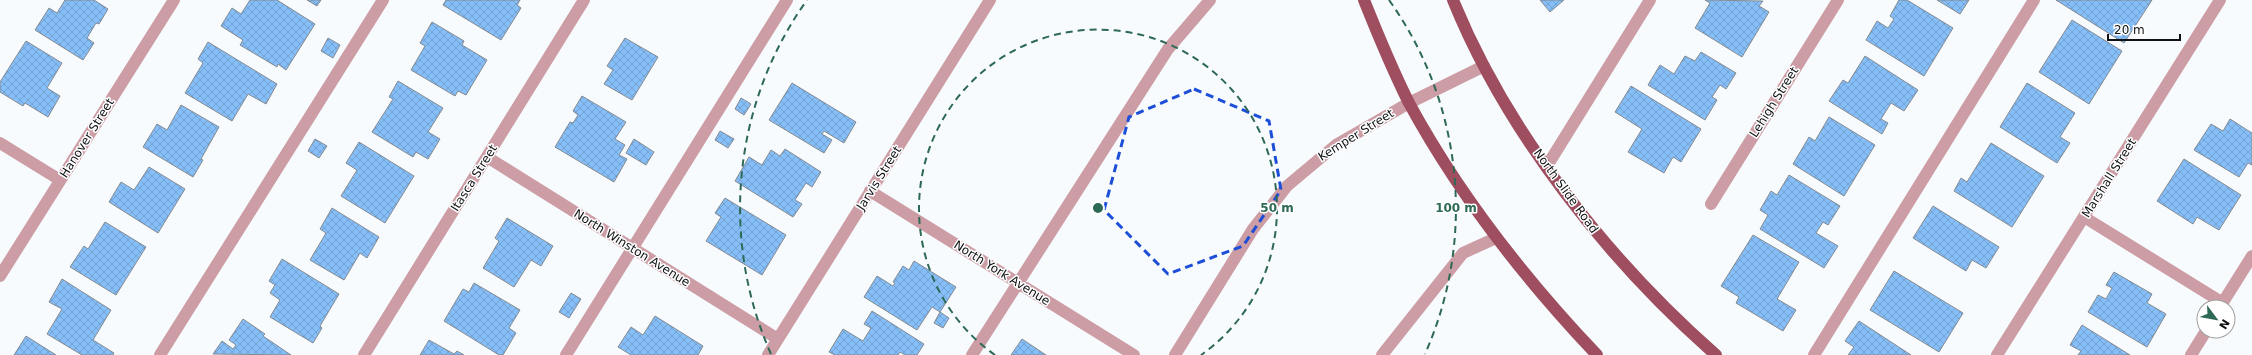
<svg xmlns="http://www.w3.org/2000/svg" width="2252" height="355" viewBox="0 0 2252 355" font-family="'DejaVu Sans',sans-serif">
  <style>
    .building { fill: url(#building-cross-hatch); stroke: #848a90 }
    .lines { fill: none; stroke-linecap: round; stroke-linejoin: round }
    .minor { stroke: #cc9da5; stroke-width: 12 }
    .major { stroke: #9e4e5f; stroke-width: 12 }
    .marked { fill: none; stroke: #1d4ed8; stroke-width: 3; stroke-dasharray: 8 5; stroke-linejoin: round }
    .ring { fill: none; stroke: #2d6954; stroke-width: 2; stroke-dasharray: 7 5 }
    .labels { text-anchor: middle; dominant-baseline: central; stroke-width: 3; stroke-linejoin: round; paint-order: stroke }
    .street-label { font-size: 12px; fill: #0e1013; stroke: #fff }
    .centre { fill: #2d6954; stroke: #fff; stroke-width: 2 }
    .ring-label { font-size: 12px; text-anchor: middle; font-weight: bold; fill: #2d6954; stroke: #fff; stroke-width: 3; stroke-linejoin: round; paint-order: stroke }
  </style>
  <defs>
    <pattern id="building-cross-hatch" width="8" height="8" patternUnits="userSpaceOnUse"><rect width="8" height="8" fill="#86bff8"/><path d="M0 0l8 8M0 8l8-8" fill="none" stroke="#72a3d4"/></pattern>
  </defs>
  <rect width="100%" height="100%" fill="#f8fbfe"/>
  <path class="building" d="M65 0H94L108 9 99 24 96 23 87 38 94 43 83 60 35 30 49 8 57 13Z
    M250 0H277L315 24 286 70 278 64 277 67 240 45 243 40 221 26 232 8 241 14Z
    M307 0H321L317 6Z
    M446 0H520L517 5 521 8 501 40 443 5Z
    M1540 0H1564L1550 12Z
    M1705 0 1763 1 1759 6 1769 12 1742 57 1695 28 1710 3Z
    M1899 0H1907L1953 28 1924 76 1866 40 1877 21 1888 28 1894 19 1890 16Z
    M1937 0H1969L1960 14Z
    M2056 0H2152L2124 43Z
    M2072 20 2122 51 2089 104 2039 72Z
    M432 22 464 41 462 45 487 60 466 95 458 91 455 96 411 70 425 46 420 43Z
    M328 38 340 45 333 58 321 51Z
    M625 38 658 57 632 100 604 84 613 70 607 66Z
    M26 41 62 63 47 88 60 96 48 117 25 103 23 106 0 92V82Z
    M208 42 277 84 266 104 248 94 232 121 185 93 203 63 198 59Z
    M1701 52 1736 73 1726 89 1720 85 1712 97 1717 100 1705 120 1648 85 1660 65 1674 74 1685 56 1695 61Z
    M1865 56 1918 90 1904 111 1891 103 1881 119 1888 123 1882 134 1829 101 1843 80 1848 83Z
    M398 81 443 108 428 132 440 139 428 159 416 152 413 157 372 132 393 99 389 97Z
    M792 83 856 122 844 143 824 131 822 134 832 140 824 153 769 120Z
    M2027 83 2075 113 2060 137 2070 143 2057 163 2000 127Z
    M1631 86 1701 129 1681 162 1673 157 1664 173 1628 152 1642 129 1615 112Z
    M582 96 626 122 615 139 625 145 619 155 627 159 614 182 555 147 570 122 573 123 578 115 573 111Z
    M741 98 751 104 744 115 735 109Z
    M181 105 219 127 201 159 203 160 193 177 143 147 157 124 167 130Z
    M1829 117 1875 145 1844 196 1793 164 1809 137 1815 141Z
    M2230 119 2252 133V165L2248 163 2239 177 2194 150 2211 124 2223 131Z
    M720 131 734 139 728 148 715 140Z
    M315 139 327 146 319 158 308 151Z
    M634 139 654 152 646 165 626 153Z
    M359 142 414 176 385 223 341 196 357 170 346 163Z
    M1991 143 2044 176 2012 227 1954 191 1961 178 1967 182Z
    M785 149 821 172 812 187 806 183 795 200 802 204 793 217 735 181 749 157 762 165 771 150 780 156Z
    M2184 159 2241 195 2219 230 2197 217 2193 224 2157 201Z
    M149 167 185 189 158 233 109 202 121 182 134 190Z
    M1789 175 1840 206 1828 225 1823 222 1816 233 1838 246 1824 268 1760 229 1768 215 1760 210 1771 191 1777 195Z
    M725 198 786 235 762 275 706 241 721 217 715 213Z
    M1933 206 1999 247 1986 268 1972 260 1966 271 1913 238Z
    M332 208 379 237 367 258 360 253 344 280 310 260 326 233 320 229Z
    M507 218 553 246 541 266 531 260 514 287 483 268 499 241 495 238Z
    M105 222 146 247 116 295 70 267 84 246 88 249Z
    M1753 235 1799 262 1777 299 1796 310 1783 331 1736 303 1739 297 1721 286Z
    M282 259 339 294 320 326 322 328 313 343 270 317 280 300 270 293 275 285 269 281Z
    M914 261 956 287 940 312 932 307 917 330 864 297 877 276 893 286 895 283 893 282 903 266 909 270Z
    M1894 271 1963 313 1939 352 1870 310Z
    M2114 272 2152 294 2147 303 2166 314 2147 347 2088 312 2098 295 2106 299 2112 288 2106 285Z
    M62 279 111 310 93 340 114 353 113 355H82L47 334 62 309 49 302Z
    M474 283 520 310 509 328 516 333 503 355H499L444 321 463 289 469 292Z
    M571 293 581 299 569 318 559 312Z
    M872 311 924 344 917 355H905L900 352 898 355H835L829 352 843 329 863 341 871 328 864 324Z
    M940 312 949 318 943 328 934 323Z
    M655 316 703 346 698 355H631L618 347 631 327 643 335Z
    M243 319 265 334 263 336 291 355 213 354 222 341 233 349 236 345 229 340Z
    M1859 321 1911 355H1848L1854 347 1845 341Z
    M2082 325 2130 355H2078L2081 351 2070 345Z
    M26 336 56 355H14Z
    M1022 339 1046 355H1011Z
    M429 340 454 354 457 351 464 355H420Z"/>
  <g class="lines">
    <path class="minor" d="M0 143 60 180
      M487 157 778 339
      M1547 166 1650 0
      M870 191 1134 355
      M1711 204 1838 0
      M2084 217 2223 303
      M0 276 174 0
      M2220 307 2252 256
      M160 355 383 0
      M364 355 584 0
      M566 355 787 0
      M768 355 990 0
      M972 355 1168 49 1210 0
      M1175 355 1253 229 1287 186 1336 145 1409 103 1484 66
      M1382 355 1463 253 1496 238
      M1814 355 2034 0
      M1997 355 2220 0
      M2191 355 2206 331"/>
    <path class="major" d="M1364 0C1378 35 1392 69 1409 103 1459 195 1525 279 1597 355
      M1453 0C1507 133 1609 261 1716 355"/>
  </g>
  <path class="marked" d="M1194 89 1269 121 1281 190 1243 246 1168 274 1104 210 1129 117Z"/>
  <g class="ring">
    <path d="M995 355A179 179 0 1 1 1201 355"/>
    <path d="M771 354A358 358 0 0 1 807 0M1389 0A358 358 0 0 1 1425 354"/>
  </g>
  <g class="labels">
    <g class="street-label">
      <text transform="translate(1774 102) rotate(-58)">Lehigh Street</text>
      <text transform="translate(1356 135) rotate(-32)">Kemper Street</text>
      <text transform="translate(87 138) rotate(-58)">Hanover Street</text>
      <text transform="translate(474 178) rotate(-58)">Itasca Street</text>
      <text transform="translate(879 178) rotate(-58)">Jarvis Street</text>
      <text transform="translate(2109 178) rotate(-58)">Marshall Street</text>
      <text transform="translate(1566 191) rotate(54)">North Slide Road</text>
      <text transform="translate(632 248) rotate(32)">North Winston Avenue</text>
      <text transform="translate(1002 273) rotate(32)">North York Avenue</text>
    </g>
  </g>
  <circle cx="1098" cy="208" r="6" class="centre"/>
  <g class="ring-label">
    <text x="1277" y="212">50 m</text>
    <text x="1456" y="212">100 m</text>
  </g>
  <g transform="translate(2216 319) rotate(122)"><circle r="19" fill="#ffffff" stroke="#9f9fa1"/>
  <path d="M0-3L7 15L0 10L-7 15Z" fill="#2d6954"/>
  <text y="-6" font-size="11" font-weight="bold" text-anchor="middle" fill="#0e1013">N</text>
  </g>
  <path d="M2108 34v6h72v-6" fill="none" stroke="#0e1013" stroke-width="2"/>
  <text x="2114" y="34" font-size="12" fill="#0e1013" stroke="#ffffff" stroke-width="3" paint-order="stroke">20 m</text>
</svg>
